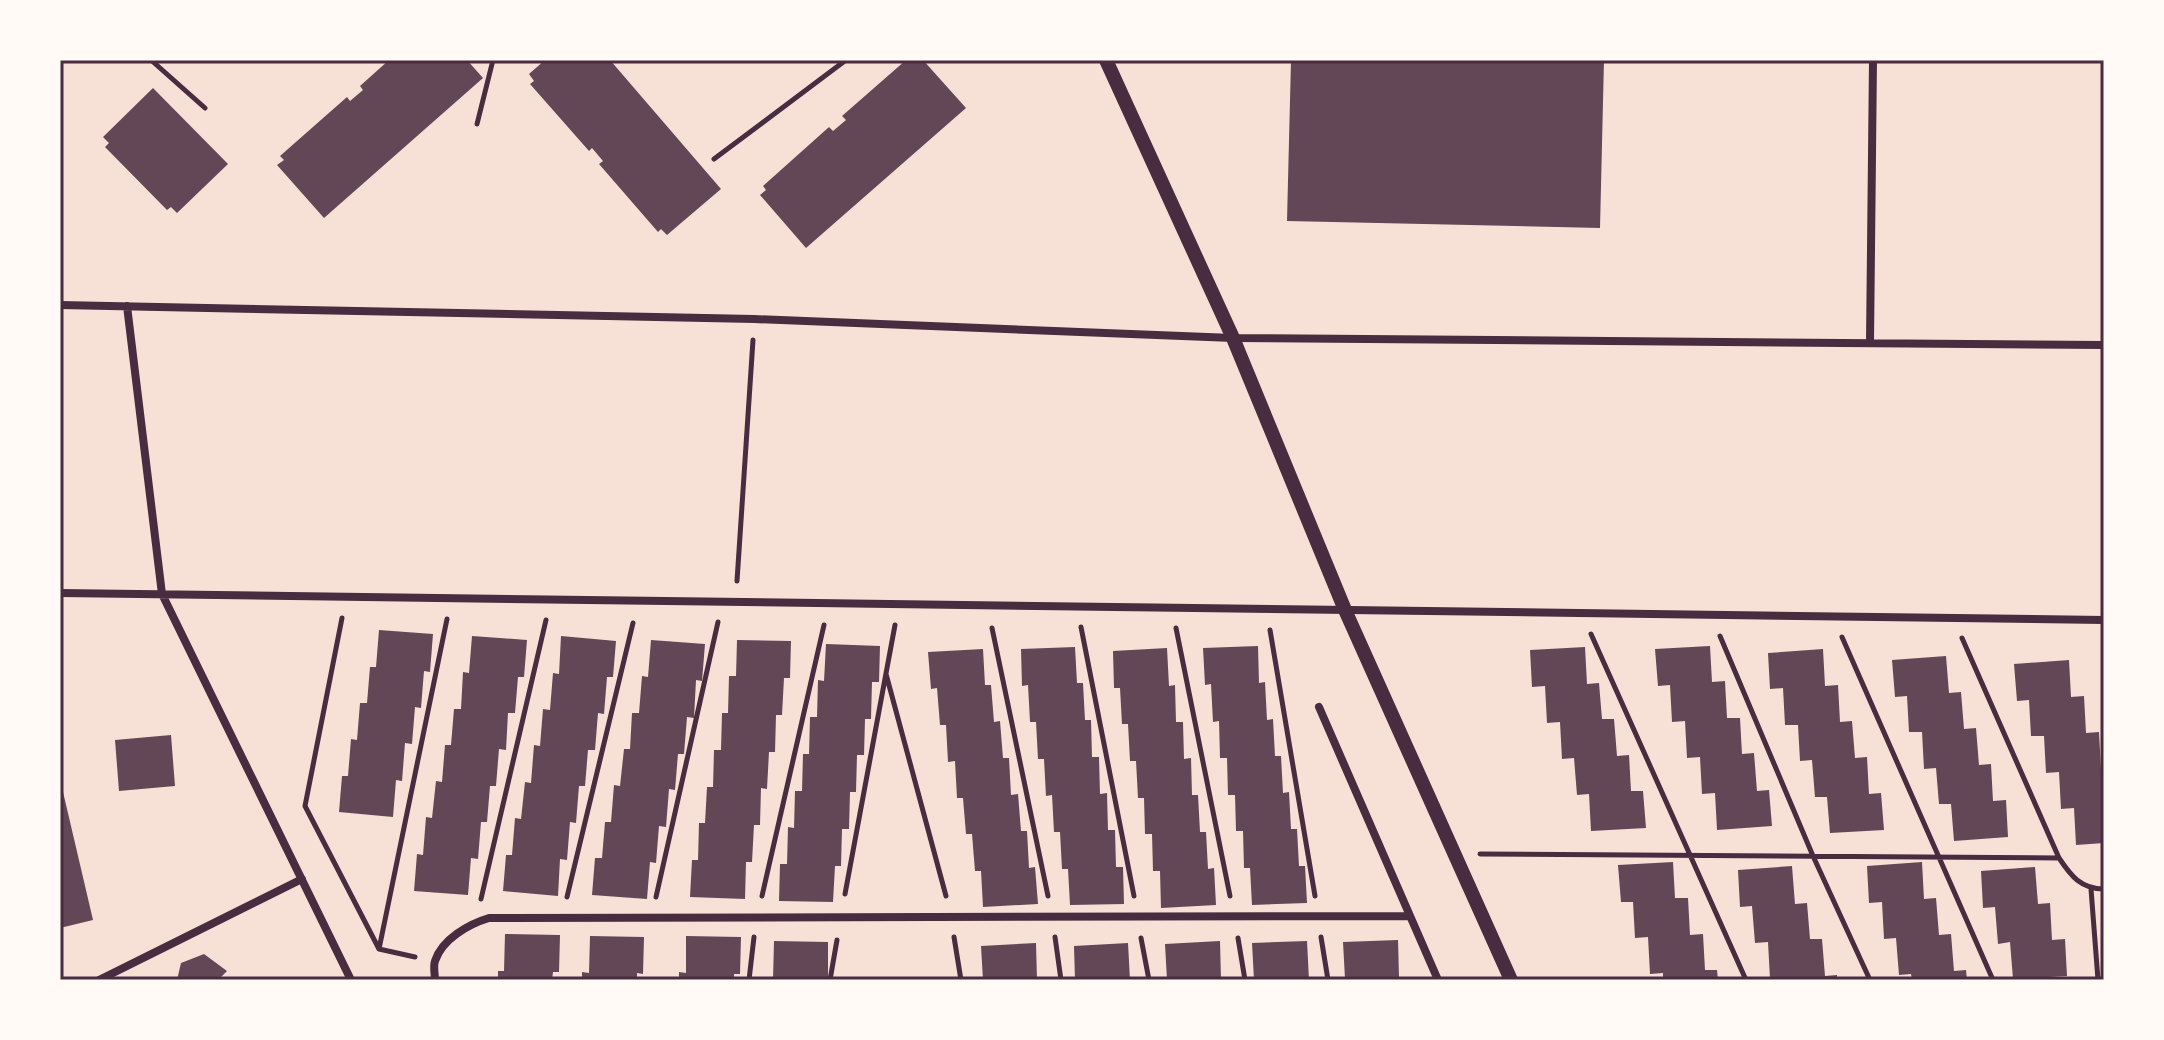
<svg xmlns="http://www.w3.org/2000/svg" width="2164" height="1040" viewBox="0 0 2164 1040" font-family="'Fira Sans Condensed',sans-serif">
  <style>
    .building { fill: #644757 }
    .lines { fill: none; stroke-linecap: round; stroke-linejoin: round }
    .path { stroke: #4a2c40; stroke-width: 5 }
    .minor { stroke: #4a2c40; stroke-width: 8 }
    .tertiary { stroke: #4a2c40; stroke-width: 14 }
    .neatline { fill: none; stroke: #4a2c40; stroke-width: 3 }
  </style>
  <rect width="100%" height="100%" fill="#f7e1d7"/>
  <path class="building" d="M389 60H467L483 78 324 218 277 165 284 160 280 156 347 97 350 101 363 90 360 86Z
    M545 60H610L721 189 667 235 661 229 658 232 599 164 603 161 592 148 589 151 530 84 534 81 529 74Z
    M906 60H923L966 108 806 248 760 195 766 190 763 186 829 127 833 131 846 120 842 116Z
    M1291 60H1604L1600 228 1287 221Z
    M153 88 228 164 177 213 171 207 167 210 105 147 109 143 103 137Z
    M379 630 433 634 430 672 424 671 421 708 415 707 412 744 405 743 402 781 396 780 393 817 339 812 342 776H348L351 739 357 740 360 703H367L370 667H376Z
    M472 636 527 640 524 677H518L515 713H508L506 750 499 749 496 786H490L487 822H481L478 859 471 858 468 895 414 891 417 854 423 855 426 817 432 818 436 781 442 782 445 745H451L454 709H461L463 672 469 673Z
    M561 636 616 641 613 677H607L604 714 598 713 595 750H588L585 786H579L576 823 570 822 567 860 560 859 558 896 503 891 506 855H512L515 818 521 819 525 782 531 783 534 745 540 746 543 709 550 710 553 673 559 674Z
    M651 640 705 644 702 681 696 680 694 718 687 717 684 754H678L675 790 669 789 666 827 659 826 656 863 650 862 647 899 592 895 595 858H602L605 822H611L614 785 620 786 624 749H630L632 713H639L642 676 648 677Z
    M737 640 791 641 790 678H784L782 715H776L775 752H769L767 789 761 788 760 825H754L752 862H746L745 899 690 897 692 860H698L699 823H705L707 787H713L714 750H721L722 713H728L729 676H736Z
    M826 644 880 646 879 682H872L871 719H865L864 755H857L856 792H850L849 829H842L841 866H835L833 902 779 901 780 864H787L788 827 794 828 795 791H802L803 754H809L810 717H817L818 680 824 681Z
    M1258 646 1259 683 1265 682 1267 720 1273 719 1275 756H1281L1283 793 1289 792 1291 829H1297L1299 866H1305L1307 903 1252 905 1250 868H1244L1243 831H1236L1235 795H1228L1227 758H1220L1219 721 1213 722 1211 684 1205 685 1203 648Z
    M1710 646 1712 682 1725 681 1727 718H1740L1742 754 1754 753 1757 791 1769 790 1772 826 1717 830 1715 793 1702 794 1700 757 1687 758 1685 721 1672 722 1670 685 1658 686 1655 649Z
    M1075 647 1077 683H1083L1085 720H1091L1092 757H1099L1100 794 1107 793 1108 830H1115L1116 867H1123L1124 904 1070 905 1068 869H1062L1060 832H1054L1052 795 1046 796 1044 759H1038L1036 722H1030L1028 685 1022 686 1021 649Z
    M1585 647 1587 684 1599 683 1602 719H1614L1617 756 1629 755 1631 791H1643L1646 828 1591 831 1589 794 1577 795 1574 758 1562 759 1560 722 1547 723 1545 686 1532 687 1530 650Z
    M1167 648 1169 686 1175 685 1176 722H1183L1184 759 1191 758 1192 795H1198L1200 832H1206L1208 869 1214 868 1216 905 1161 908 1160 871H1153L1152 834H1145L1144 798H1138L1136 761H1130L1128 724H1122L1120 688H1114L1113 651Z
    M983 649 985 685H991L994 722 1000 721 1003 758H1009L1011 795 1018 794 1021 831H1027L1029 868 1035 867 1038 904 983 907 981 871H975L972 834H966L963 798H957L955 761 948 762 946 725H940L937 688 931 689 928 652Z
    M1823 649 1825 686 1838 685 1840 722 1852 721 1855 758 1867 757 1869 794 1881 793 1884 830 1830 833 1827 797H1815L1812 760 1800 761 1798 725H1785L1783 688 1770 689 1768 653Z
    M1946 656 1949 693 1961 692 1964 729 1976 728 1979 765 1991 764 1993 801 2006 800 2008 837 1954 841 1951 804H1939L1936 768 1924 769 1922 732H1909L1907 696 1895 697 1892 660Z
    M2069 660 2071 697 2084 696 2086 733 2099 732 2101 769H2104V843L2076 845 2074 808 2061 809 2059 772 2046 773 2044 736H2031L2029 700 2017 701 2014 664Z
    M171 735 175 786 119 791 115 740Z
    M60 779 93 920 60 928Z
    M1673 862 1675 898H1688L1690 935 1703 934 1705 970H1717L1718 980H1663V973L1650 974 1648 937 1635 938 1633 902H1621L1618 865Z
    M1922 862 1924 899 1936 898 1939 935 1951 934 1954 971 1966 970 1967 980H1912L1911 974 1899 975 1896 938 1884 939 1882 902 1869 903 1867 866Z
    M1792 866 1795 904 1807 903 1810 939H1822L1825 976 1837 975V980L1770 979 1768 942 1755 943 1752 906 1740 907 1738 870Z
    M2035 867 2038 904 2050 903 2052 940 2065 939 2067 976 2013 979 2010 942 1998 944 1995 907 1983 908 1981 871Z
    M505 934 560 935 559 972H553L552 980H498V971H504Z
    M590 936 644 937 643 974 637 973V980H582V972L589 973Z
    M686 936 741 937 740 974H734V980H679V972L686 973Z
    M1398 940 1399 977H1406V980L1345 979 1343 942Z
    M774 941 828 942V979L773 980Z
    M1220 941 1221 980H1167L1165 944Z
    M1307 941 1309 980H1254L1252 943Z
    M1036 943 1037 980H983L981 946Z
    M1128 943 1130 980H1075L1074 946Z
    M204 954 227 971 218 980H177L181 963Z"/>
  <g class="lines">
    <path class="path" d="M151 60 205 108
      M477 124 493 60
      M714 159 846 60
      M737 581 753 340
      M342 618 305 806 379 949 415 957
      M1081 627 1134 896
      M992 628 1048 896
      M1176 628 1230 896
      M1270 630 1315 896
      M1591 634 1746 980
      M1720 636 1813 856 1870 980
      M1842 637 1993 980
      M1962 638 2059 858C2071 876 2081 889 2104 889
      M886 674 946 896
      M1480 854 2059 858
      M2091 889 2098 980
      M845 894 895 625
      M762 896 824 625
      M567 897 633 623
      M656 897 718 622
      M481 899 546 620
      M954 937 961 980
      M1055 937 1061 980
      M1321 937 1328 980
      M1141 938 1149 980
      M1238 938 1245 980
      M379 949 447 619
      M749 980 754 937
      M830 980 837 940"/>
    <path class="minor" d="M60 305 754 319 1233 338 2104 345
      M127 306 162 594 351 980
      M1870 343 1873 60
      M60 593 2104 620
      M1319 707 1438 980
      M99 980 302 879
      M435 980C435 975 433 966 435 961 442 939 469 924 489 918L1410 916"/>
    <path class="tertiary" d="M1106 60 1233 338 1345 610 1511 980"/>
  </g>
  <rect width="2164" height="1040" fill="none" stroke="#fffaf5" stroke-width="124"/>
  <rect x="62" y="62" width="2040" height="916" class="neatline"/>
</svg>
